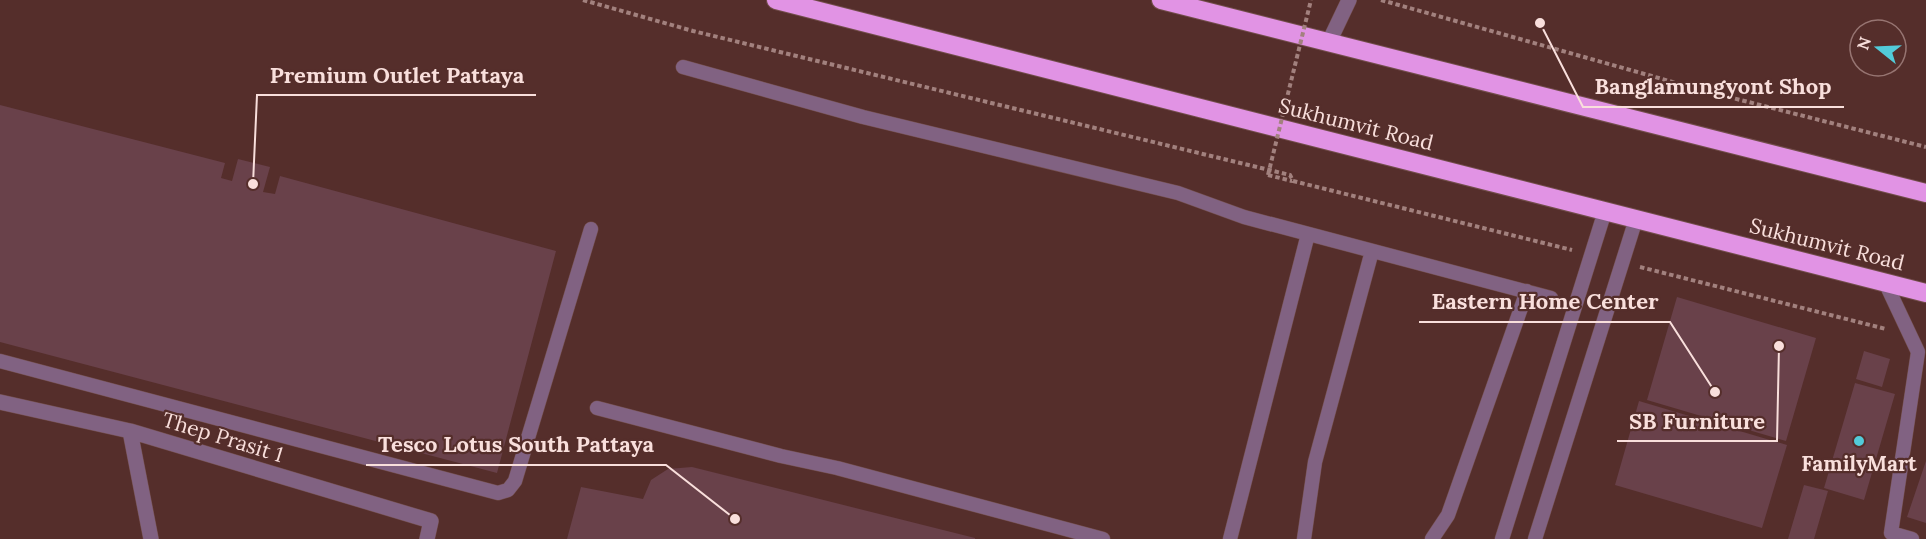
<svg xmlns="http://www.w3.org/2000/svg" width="1926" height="539" viewBox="0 0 1926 539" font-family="Lora,serif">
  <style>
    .building { fill: #69414a }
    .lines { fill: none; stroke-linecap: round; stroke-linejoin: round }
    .lane-casing { stroke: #734e4b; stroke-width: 15 }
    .street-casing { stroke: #734e4b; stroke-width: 16 }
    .highway-casing { stroke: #734e4b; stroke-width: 20 }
    .path { stroke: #a2817e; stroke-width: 4; stroke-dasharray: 4.5 3; stroke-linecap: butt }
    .lane { stroke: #816282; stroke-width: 14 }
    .street { stroke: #816282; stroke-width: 15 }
    .highway { stroke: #e193e4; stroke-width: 18 }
    .path-bridge { stroke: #a2817e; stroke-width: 4; stroke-dasharray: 4.5 3; stroke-linecap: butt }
    .poi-dot { fill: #52cbd9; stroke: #552e2b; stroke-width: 2 }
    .labels { text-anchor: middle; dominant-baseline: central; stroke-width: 4.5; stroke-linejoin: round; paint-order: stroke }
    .street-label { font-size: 21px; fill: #f9dfdc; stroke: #552e2b }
    .poi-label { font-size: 21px; font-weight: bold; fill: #f9dfdc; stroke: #552e2b }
    .leader { fill: none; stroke: #f9dfdc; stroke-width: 2 }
    .callout-dot { fill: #f9dfdc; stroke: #552e2b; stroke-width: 2 }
    .callout-label { font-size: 22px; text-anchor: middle; font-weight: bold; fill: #f9dfdc; stroke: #552e2b; stroke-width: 4.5; stroke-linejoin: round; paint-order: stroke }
  </style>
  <rect width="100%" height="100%" fill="#552e2b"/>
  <path class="building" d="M0 105 225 163 221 178 232 181 238 159 270 167 263 192 275 194 280 176 556 251 497 473 0 342Z
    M1677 297 1816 338 1786 441 1647 400Z
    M1864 351 1890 359 1882 387 1856 379Z
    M1855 383 1895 394 1864 500 1824 488Z
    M1639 401 1787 445 1762 528 1615 485Z
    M1926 461V523L1907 517Z
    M692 467 975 538V539H567L581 487 643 499 651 480 668 469Z
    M1804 485 1828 491 1814 539H1788Z"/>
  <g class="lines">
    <g class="lane-casing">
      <path id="lane" d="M683 67 863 117 1178 193 1244 217 1551 298
        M1885 282 1918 352 1891 533 1912 539
        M0 361 498 493 508 490 515 481 591 229
        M597 408 781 456 837 468 1103 539
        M1230 539 1308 234
        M1304 539 1315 462 1372 251
        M1432 539 1448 515 1527 291
        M1502 539 1605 211
        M1535 539 1636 219"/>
    </g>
    <g class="street-casing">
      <path id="street" d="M1329 42 1349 0
        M0 402 130 431 431 521 427 539
        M130 431 151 539"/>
    </g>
    <g class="highway-casing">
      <path id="highway" d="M776 0 1926 293
        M1161 0 1926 193"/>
    </g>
    <path class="path" d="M583 0 693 31 1290 175 1293 181 1572 250
      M1381 0 1705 91 1926 147
      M1268 175 1292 181
      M1640 267 1886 329"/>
    <use href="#lane" class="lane"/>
    <use href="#street" class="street"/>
    <use href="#highway" class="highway"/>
    <path class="path-bridge" d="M1268 175 1311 0"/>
  </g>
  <circle class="poi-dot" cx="1859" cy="441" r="6"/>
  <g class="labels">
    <g class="street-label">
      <text transform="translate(1356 124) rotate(14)">Sukhumvit Road</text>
      <text transform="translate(1827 244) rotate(14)">Sukhumvit Road</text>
      <text transform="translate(223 437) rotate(17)">Thep Prasit 1</text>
    </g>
    <g class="poi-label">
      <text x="1859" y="463">FamilyMart</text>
    </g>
  </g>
  <path class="leader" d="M253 184L257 95H536M1540 23L1583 107H1844M1715 392L1670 322H1419M1779 346L1777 441H1617M735 519L666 465H366"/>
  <g class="callout-dot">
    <circle cx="253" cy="184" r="6"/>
    <circle cx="1540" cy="23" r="6"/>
    <circle cx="1715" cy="392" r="6"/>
    <circle cx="1779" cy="346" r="6"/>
    <circle cx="735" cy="519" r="6"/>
  </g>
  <g class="callout-label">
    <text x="397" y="83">Premium Outlet Pattaya</text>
    <text x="1713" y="94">Banglamungyont Shop</text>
    <text x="1545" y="309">Eastern Home Center</text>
    <text x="1697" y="429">SB Furniture</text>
    <text x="516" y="452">Tesco Lotus South Pattaya</text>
  </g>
  <g transform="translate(1878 48) rotate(288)"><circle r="28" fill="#552e2b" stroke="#977572" stroke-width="1.5"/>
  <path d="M0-4.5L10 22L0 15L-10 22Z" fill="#52cbd9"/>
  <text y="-9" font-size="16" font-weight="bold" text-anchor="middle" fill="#f9dfdc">N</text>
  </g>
</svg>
